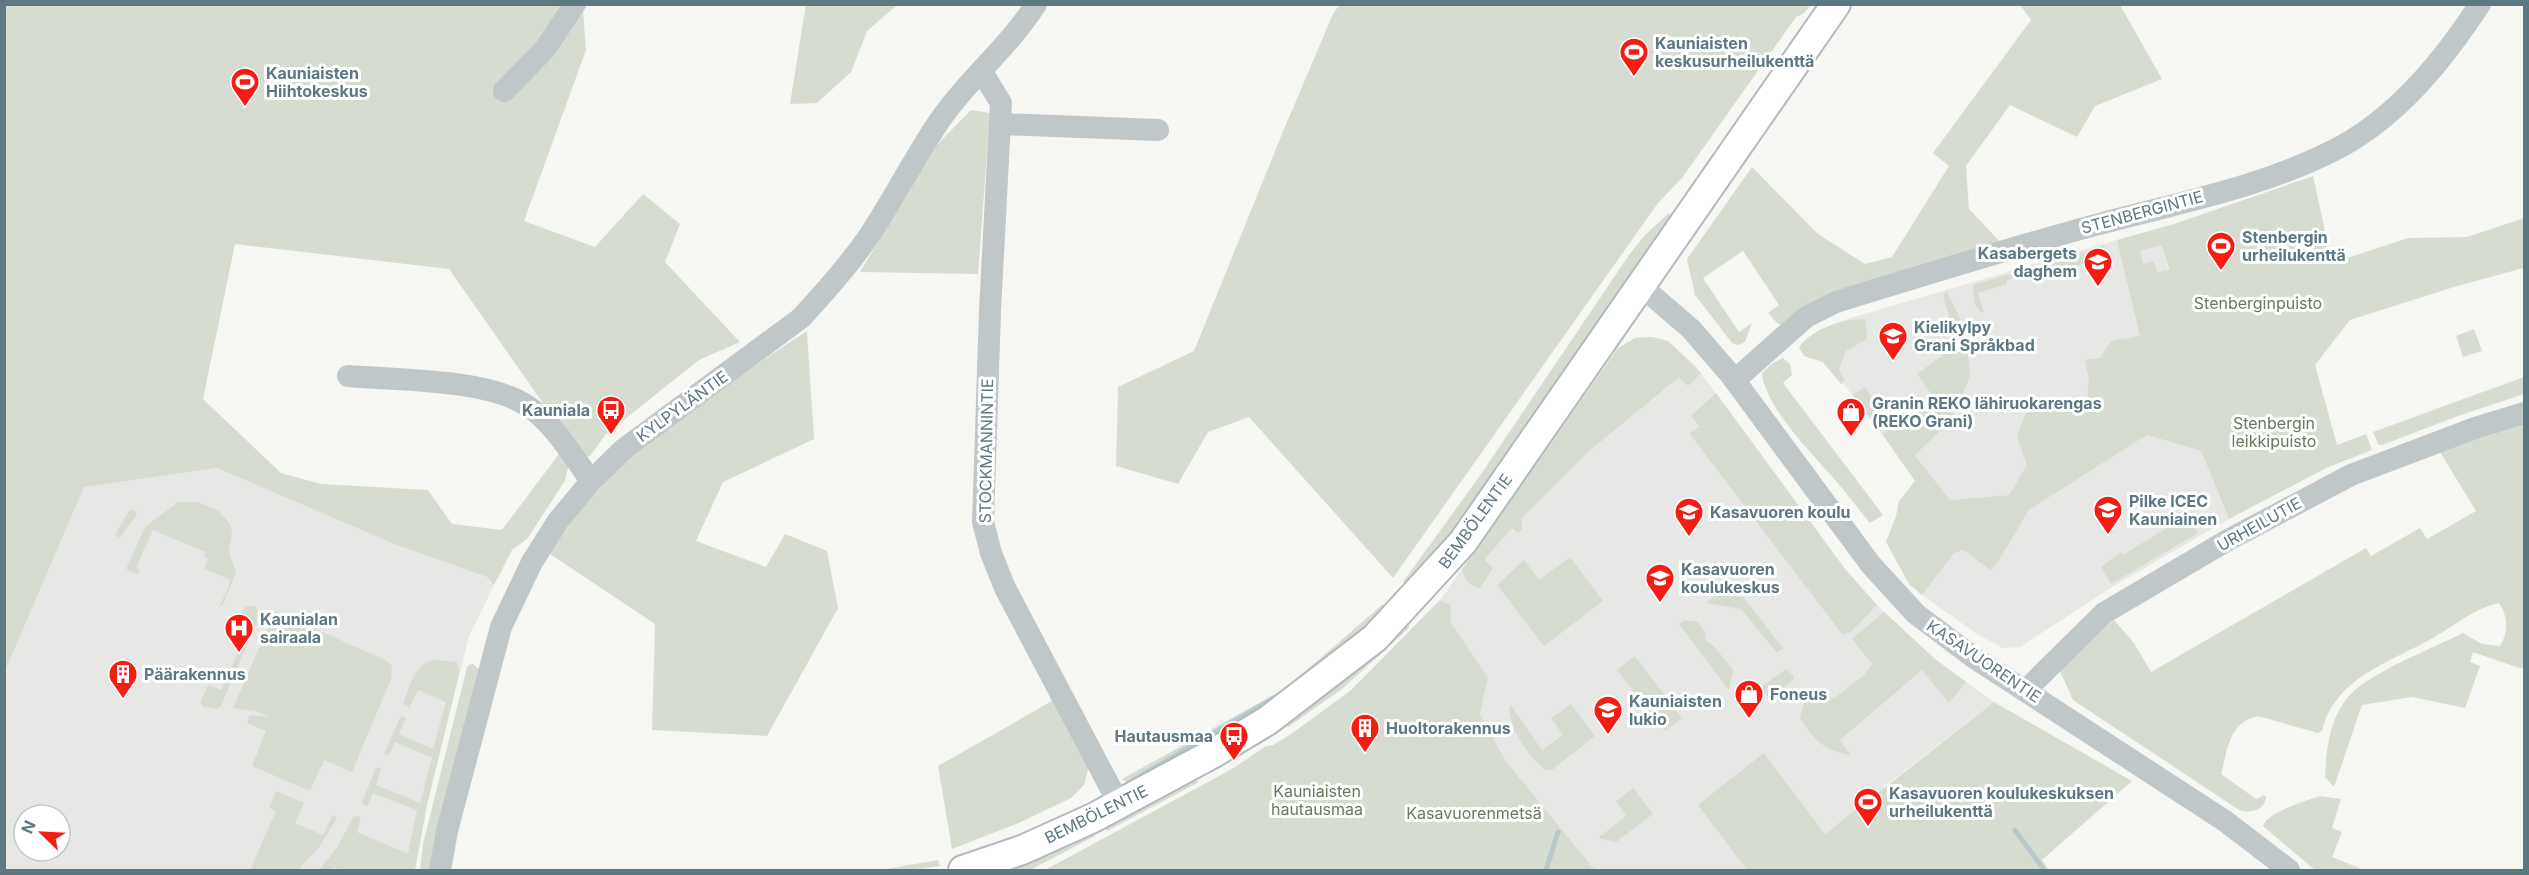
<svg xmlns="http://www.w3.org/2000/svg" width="2529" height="875" viewBox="0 0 2529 875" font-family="Inter,sans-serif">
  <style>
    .built { fill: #e7e7e6; fill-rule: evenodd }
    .green { fill: #d7dcd1; fill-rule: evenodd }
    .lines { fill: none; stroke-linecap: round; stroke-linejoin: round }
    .stream { stroke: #b7c9cb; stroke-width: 5 }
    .major-casing { stroke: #b3babd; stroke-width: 32 }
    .minor { stroke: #c0c7c9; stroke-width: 22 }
    .major { stroke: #fff; stroke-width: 28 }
    .labels { text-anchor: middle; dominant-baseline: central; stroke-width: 6; stroke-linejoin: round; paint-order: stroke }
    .poi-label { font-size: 16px; font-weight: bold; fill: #5e7881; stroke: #fff; text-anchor: start }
    .street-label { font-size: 16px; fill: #5e7881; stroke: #fff }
    .park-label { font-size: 16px; fill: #67785d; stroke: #fff }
  </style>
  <rect width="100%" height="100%" fill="#f6f6f2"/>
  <path class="built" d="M2117 240 2121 254 2163 245 2174 298 2087 413 2069 405 2009 495 1950 500 1894 427 1882 434 1843 383 1841 384 1823 362 1804 356 1799 347 1808 337 1844 320Z
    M1652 337 1668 341 1695 365 1845 569 1877 605 1935 659 1994 702 1883 787 1912 823 1825 834 1764 753 1745 867 1747 870H1595L1505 760 1480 714 1488 678 1450 621 1451 605 1440 600 1618 348 1635 338Z
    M2147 435 2201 451 2229 519 2112 587 2020 647 2002 648 1974 632 1922 595 1954 552 1963 550 1990 570 1997 564 2029 510Z
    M217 468 394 544 487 577 494 585 469 636 427 805 415 870H5V671L83 487ZM24 815H60V851H24Z"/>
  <path class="green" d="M570 4 583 10 586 50 524 221 595 247 643 194 680 224 665 262 740 342 699 360 606 434 590 456 585 458 571 443 449 269 235 244 203 399 281 473 321 484 428 490 452 524 502 530 562 450 568 467 565 481 527 539 512 550 494 585 487 577 394 544 217 468 84 487 5 671 4 5Z
    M806 4 897 5 867 31 851 72 817 103 790 104Z
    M1340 4 1811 5 1803 14 1796 17 1682 178 1658 203 1393 578 1249 417 1208 432 1178 484 1116 466 1118 387 1194 351 1282 134 1333 14Z
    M2020 5H2120L2162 79 2095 106 2077 137 2010 105 1966 166 1969 209 2003 245 1784 326 1777 323 1768 313 1779 305 1743 251 1703 278 1739 332 1752 323 1745 342 1738 345 1732 343 1695 295 1687 259 1752 167 1818 234 1865 264 1892 257 1949 166 1933 153 2031 20Z
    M971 110 990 113 978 274 860 272 936 146Z
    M2313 176 2332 263 2408 238 2467 237 2524 218V268L2457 286 2350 320 2315 365 2337 445 2366 434 2372 450 2326 468 2229 519 2201 451 2147 435 2029 510 1997 564 1990 570 1963 550 1954 553 1922 595 1909 584 1886 542 1896 516 1899 501 1915 481 1882 434 1934 398 1917 374 1948 351 1968 353 1970 377 1951 420 1915 455 1950 500 2009 495 2027 465 2017 437C2020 429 2023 416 2029 411 2045 395 2068 405 2086 412L2089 380 2085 360 2100 358 2111 341 2140 336 2117 240 2174 224ZM2162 245 2169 269 2157 273 2154 261 2143 264 2140 251Z
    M1669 213 1671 217 1451 537 1406 584 1403 582 1479 477 1629 255 1645 235Z
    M2104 246 2106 258 2035 276 2033 273 2007 280V284L1978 293 1984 312 1981 313 1975 305 1973 285Z
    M1947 292 1961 320 1951 323 1943 295Z
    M1865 319 1867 339 1846 351 1839 369 1845 380 1841 384 1823 362 1804 356 1799 347C1816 327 1840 320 1865 319Z
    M2474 329 2482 351 2463 357 2456 336Z
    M807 331 814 439 723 482 696 541 766 567 785 534 827 551 838 608 767 736 652 730 655 624 550 554C609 454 713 394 807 331Z
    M1652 337 1668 341 1701 373 1688 386 1679 377 1588 452 1522 518V529L1518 533 1512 528 1484 560 1493 568 1480 588C1468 585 1466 581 1462 570L1618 348 1635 338Z
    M1783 358 1790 364 1792 375 1783 383 1883 515 1870 523C1860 511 1851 499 1841 487 1818 459 1765 409 1762 373L1773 363Z
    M2524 377V394L2458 416 2382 445 2378 444 2373 432Z
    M1865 387 1889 422 1878 429 1852 395Z
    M1716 393 1845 569 1877 605 1851 632 1842 634 1689 433 1700 427 1691 416Z
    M2524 420V663L2522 669 2473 652 2470 662 2480 666 2465 708 2412 697 2362 705 2334 787 2325 777C2326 750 2330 716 2350 695 2371 672 2433 648 2463 633L2482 644 2500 646C2509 632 2508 616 2499 603 2474 608 2453 627 2431 639 2388 663 2335 678 2322 731L2318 733 2258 716C2229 722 2228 749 2221 774L2256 799 2264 795 2266 797C2265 810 2250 814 2239 810L2073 700 2059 669 2060 665 2114 620 2134 643 2151 672 2366 548 2371 556 2420 528 2427 539 2476 511 2440 452Z
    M178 502H198L219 511 230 524 232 533 229 552 236 573 222 606H220L231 580 204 569 208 559 204 556 205 552 153 530 136 568 140 570 138 574 126 569 145 527Z
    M130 509 137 512 136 516 119 538 115 534Z
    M2188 515 2198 533 2111 584 2101 567 2121 552 2123 555Z
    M1570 557 1603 601 1544 646 1497 585 1524 560 1539 580Z
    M1719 593 1743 597 1783 648 1777 653 1741 609 1706 603Z
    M1440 600 1451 605 1450 621 1488 678 1480 714 1505 760 1595 870H1045L1232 769 1266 746 1273 745 1291 734 1350 691Z
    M1383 604 1384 611 1380 618 1302 678 1301 675Z
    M245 606H254L258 610 256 624 221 706 217 709 204 707 200 703 208 685 221 690 251 623 239 617Z
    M275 611 385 660 392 666 391 679 352 772 324 760 310 791 252 766 266 731 247 723 250 715 270 717 255 711 233 708Z
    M1884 612 1935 659 1966 682 1949 703 1922 670 1840 740 1851 756C1823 748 1815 743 1800 718L1807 693 1818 688 1833 699 1864 675 1872 664 1852 639Z
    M1684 620 1698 622 1705 633 1706 641 1714 646 1733 670 1729 690 1679 624Z
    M1408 622 1409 628 1342 689 1288 727 1285 725Z
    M1635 656 1682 718 1665 731 1617 670Z
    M435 660 456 662 460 670 427 805 415 870H341L334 867 332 870H319L336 849 354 816 361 817 357 832 408 854 417 810 373 793 368 805 365 806 362 802 376 768 379 767 381 770 376 785 420 803 432 758 395 742 389 755 384 754 401 716 406 718 399 734 433 749 446 702 418 690 409 708 403 704C410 687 414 662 435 660Z
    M472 663 480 670 434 870H420L423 844 467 667Z
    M1786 669 1794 676 1793 680 1771 696H1767L1761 687Z
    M1288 687 1236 728 1128 783 1122 779Z
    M1059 697 1089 766 1084 785 1071 798 1021 822 952 849 938 766Z
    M1994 702 2132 781 2042 860 2049 870H1747L1698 805 1764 753 1825 834Z
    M1510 704 1542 750 1563 735 1551 718 1571 704 1595 736 1552 770H1546C1529 758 1506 725 1510 704Z
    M1197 781 1199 782 1107 831 1103 823 1179 785Z
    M1633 788 1653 814 1616 842 1598 838 1626 816 1616 801Z
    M276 791 304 803 295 823 323 835 333 815 337 818 320 846 298 870H250L276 811 269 808Z
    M2320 796 2341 799 2332 828 2342 832 2332 857 2364 870H2315L2263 826C2267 812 2306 801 2320 796Z
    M1090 827 1095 836 1030 870H989Z
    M938 860 940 866 911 870H881Z"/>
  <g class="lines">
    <path class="stream" d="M1132 781 1274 698
      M2015 830 2044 870
      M1546 870 1558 832"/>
    <g class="major-casing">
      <path id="major" d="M963 870 1022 850 1093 818 1212 754 1267 721 1375 638 1463 542 1836 4"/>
    </g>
    <path class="minor" d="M982 72 1001 103 990 311 983 522 991 553 1005 588 1119 804
      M504 91 545 49 575 4
      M1001 124 1158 130
      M1640 285 1691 329 1730 374 1871 565 1916 614 1973 657 2225 821 2289 870
      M348 376C397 380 491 379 529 407 555 425 572 455 591 481
      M1735 380 1806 317 1836 302C1920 276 2004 250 2088 227 2172 204 2266 187 2342 146 2401 113 2444 59 2480 4
      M2026 690 2104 613 2228 540 2351 475 2475 428 2524 413
      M440 870 447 831 501 627 532 562 558 521 591 481 625 448 801 318C826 291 851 263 871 233 895 196 915 157 940 120 968 79 1009 47 1036 4"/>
    <use href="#major" class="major"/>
  </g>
  <defs>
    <g id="stadium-pin" transform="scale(1.5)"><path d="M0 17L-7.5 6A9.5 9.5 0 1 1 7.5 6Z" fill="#f61b13" stroke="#fff"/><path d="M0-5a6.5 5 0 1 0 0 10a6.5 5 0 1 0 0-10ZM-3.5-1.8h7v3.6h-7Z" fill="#fff"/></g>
    <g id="school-pin" transform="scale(1.5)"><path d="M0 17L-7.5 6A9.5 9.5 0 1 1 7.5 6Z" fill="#f61b13" stroke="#fff"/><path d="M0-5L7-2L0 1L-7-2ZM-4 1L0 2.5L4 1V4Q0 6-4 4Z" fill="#fff"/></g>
    <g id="bus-pin" transform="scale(1.5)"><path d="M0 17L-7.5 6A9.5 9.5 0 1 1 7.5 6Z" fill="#f61b13" stroke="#fff"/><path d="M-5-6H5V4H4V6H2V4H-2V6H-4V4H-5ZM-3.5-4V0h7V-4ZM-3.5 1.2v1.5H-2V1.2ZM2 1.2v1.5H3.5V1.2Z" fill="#fff"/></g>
    <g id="shop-pin" transform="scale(1.5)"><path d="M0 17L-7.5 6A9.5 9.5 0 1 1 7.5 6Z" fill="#f61b13" stroke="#fff"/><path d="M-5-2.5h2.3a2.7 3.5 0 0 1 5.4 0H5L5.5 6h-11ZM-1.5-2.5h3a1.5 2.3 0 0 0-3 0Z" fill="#fff"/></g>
    <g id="hospital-pin" transform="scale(1.5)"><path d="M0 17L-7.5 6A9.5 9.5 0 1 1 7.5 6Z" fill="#f61b13" stroke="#fff"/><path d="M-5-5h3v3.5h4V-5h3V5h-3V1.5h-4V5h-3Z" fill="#fff"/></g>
    <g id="building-pin" transform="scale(1.5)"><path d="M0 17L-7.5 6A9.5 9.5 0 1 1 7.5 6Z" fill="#f61b13" stroke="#fff"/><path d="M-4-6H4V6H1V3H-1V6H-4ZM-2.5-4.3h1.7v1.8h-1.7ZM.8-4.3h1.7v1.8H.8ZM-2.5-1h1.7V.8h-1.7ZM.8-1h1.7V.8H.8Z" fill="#fff"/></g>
  </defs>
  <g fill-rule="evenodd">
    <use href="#stadium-pin" x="1634" y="52"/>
    <use href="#stadium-pin" x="245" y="82"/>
    <use href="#stadium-pin" x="2221" y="246"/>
    <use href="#school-pin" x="2098" y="262"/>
    <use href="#school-pin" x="1893" y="336"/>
    <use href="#bus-pin" x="611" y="410"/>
    <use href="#shop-pin" x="1851" y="412"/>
    <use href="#school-pin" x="2108" y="510"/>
    <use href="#school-pin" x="1689" y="512"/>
    <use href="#school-pin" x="1660" y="578"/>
    <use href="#hospital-pin" x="239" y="628"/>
    <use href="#building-pin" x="123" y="674"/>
    <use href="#shop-pin" x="1749" y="694"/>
    <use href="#school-pin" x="1608" y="710"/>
    <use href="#building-pin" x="1365" y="728"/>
    <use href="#bus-pin" x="1234" y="736"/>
    <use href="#stadium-pin" x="1868" y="802"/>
  </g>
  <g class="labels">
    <g class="poi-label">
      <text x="1655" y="43">Kauniaisten<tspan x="1655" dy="18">keskusurheilukenttä</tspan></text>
      <text x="266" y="73">Kauniaisten<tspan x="266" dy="18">Hiihtokeskus</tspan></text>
      <text x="2242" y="237">Stenbergin<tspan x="2242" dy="18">urheilukenttä</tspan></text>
      <text x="2077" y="253" text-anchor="end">Kasabergets<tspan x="2077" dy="18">daghem</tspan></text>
      <text x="1914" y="327">Kielikylpy<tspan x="1914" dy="18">Grani Språkbad</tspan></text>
      <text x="1872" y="403">Granin REKO lähiruokarengas<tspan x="1872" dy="18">(REKO Grani)</tspan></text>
      <text x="590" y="410" text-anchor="end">Kauniala</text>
      <text x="2129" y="501">Pilke ICEC<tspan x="2129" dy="18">Kauniainen</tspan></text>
      <text x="1710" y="512">Kasavuoren koulu</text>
      <text x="1681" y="569">Kasavuoren<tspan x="1681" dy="18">koulukeskus</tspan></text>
      <text x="260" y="619">Kaunialan<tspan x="260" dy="18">sairaala</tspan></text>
      <text x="144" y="674">Päärakennus</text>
      <text x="1770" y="694">Foneus</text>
      <text x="1629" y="701">Kauniaisten<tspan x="1629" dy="18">lukio</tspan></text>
      <text x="1386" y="728">Huoltorakennus</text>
      <text x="1213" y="736" text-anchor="end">Hautausmaa</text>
      <text x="1889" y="793">Kasavuoren koulukeskuksen<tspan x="1889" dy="18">urheilukenttä</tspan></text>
    </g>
    <g class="street-label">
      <text transform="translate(2142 212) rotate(-15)">STENBERGINTIE</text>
      <text transform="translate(682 406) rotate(-36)">KYLPYLÄNTIE</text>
      <text transform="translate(986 451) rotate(-89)">STOCKMANNINTIE</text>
      <text transform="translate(1475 521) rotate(-54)">BEMBÖLENTIE</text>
      <text transform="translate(2259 524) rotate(-29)">URHEILUTIE</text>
      <text transform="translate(1984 661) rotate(34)">KASAVUORENTIE</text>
      <text transform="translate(1096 814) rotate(-26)">BEMBÖLENTIE</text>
    </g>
    <g class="park-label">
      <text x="2258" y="303">Stenberginpuisto</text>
      <text x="2274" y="423">Stenbergin<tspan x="2274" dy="18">leikkipuisto</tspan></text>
      <text x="1317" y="791">Kauniaisten<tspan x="1317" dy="18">hautausmaa</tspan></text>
      <text x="1474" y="813">Kasavuorenmetsä</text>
    </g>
  </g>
  <rect width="2529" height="875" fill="none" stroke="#5e7881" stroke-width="12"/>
  <g transform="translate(42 833) rotate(294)"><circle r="28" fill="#ffffff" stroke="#bfc9cd" stroke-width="1.5"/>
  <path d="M0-4.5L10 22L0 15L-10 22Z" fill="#f61b13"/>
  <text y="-9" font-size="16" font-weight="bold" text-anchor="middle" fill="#5e7881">N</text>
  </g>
</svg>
